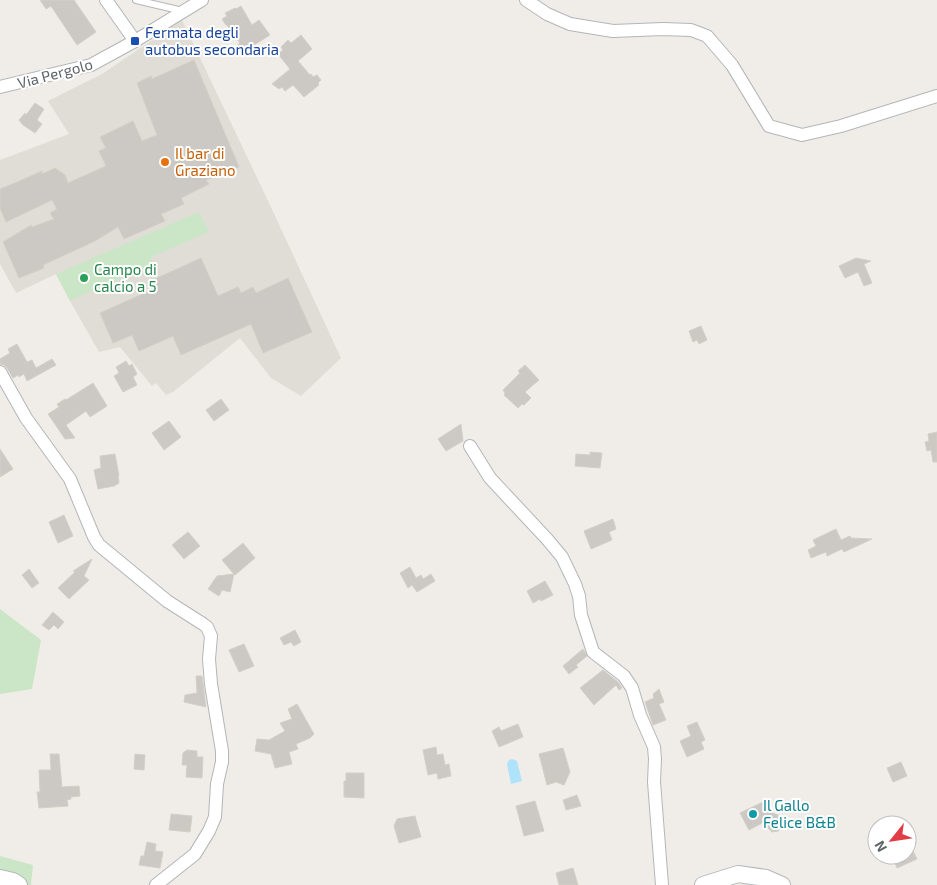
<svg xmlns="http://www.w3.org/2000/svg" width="937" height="885" viewBox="0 0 937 885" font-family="'Exo 2',sans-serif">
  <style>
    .education { fill: #e0ddd6 }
    .green { fill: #cae6c6 }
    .water { fill: #aee3fb }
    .building { fill: #ccc8c4; stroke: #d5cfc6 }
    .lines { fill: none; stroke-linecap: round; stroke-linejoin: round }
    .lane-casing { stroke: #b3b6b9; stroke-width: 8 }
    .street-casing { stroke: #b3b6b9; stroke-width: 14 }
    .secondary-casing { stroke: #b4b8bb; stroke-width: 18 }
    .lane { stroke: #fff; stroke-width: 6 }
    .street { stroke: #fff; stroke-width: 12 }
    .secondary { stroke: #fff; stroke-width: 16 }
    .transit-dot { fill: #1a4fb4; stroke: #fff; stroke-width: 2 }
    .food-dot { fill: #e8710a; stroke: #fff; stroke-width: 2 }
    .leisure-dot { fill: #2e9e5b; stroke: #fff; stroke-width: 2 }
    .culture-dot { fill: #0f9aa8; stroke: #fff; stroke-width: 2 }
    .labels { text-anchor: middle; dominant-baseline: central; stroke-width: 4; stroke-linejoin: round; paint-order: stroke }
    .transit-label { font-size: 15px; fill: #164399; stroke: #fff; text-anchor: start }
    .street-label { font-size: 15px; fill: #5f6467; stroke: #fff }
    .food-label { font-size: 15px; fill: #c56008; stroke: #fff; text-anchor: start }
    .leisure-label { font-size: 15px; fill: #27864d; stroke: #fff; text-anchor: start }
    .culture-label { font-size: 15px; fill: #0d838f; stroke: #fff; text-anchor: start }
  </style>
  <rect width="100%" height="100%" fill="#f0ede8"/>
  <path class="education" d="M182 20 270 205 341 358 301 396 271 378 240 338 173 392 166 395 156 383 152 386 120 347 99 352 70 301 56 274 16 293 0 264V160L69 134 48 101 102 74Z"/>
  <path class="green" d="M199 212 209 232 151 257 153 263 70 301 56 274Z
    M0 609 41 640 32 689 0 694Z
    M0 856 33 865 31 885H22L0 876Z"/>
  <path class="water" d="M512 759 517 761 522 781 511 784 507 764 509 760Z"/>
  <path class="building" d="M40 0H74L96 32 77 45 51 6 46 9Z
    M241 6 252 25 259 20 270 35 240 54 234 48 240 43 227 25H226L222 19 227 16 225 13 235 8 236 9Z
    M301 35 312 49 298 61 310 75 311 74 313 77 317 75 321 80 318 83 319 85 304 97 293 85 285 91 282 87 279 89 272 84 290 69 278 54 283 50 281 47 288 40 291 43Z
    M194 60 239 167 206 180 209 184 181 198 184 204 161 214 165 221 124 239 118 227 95 241 43 265 44 268 19 278 3 242 31 225 32 227 54 219 50 213 57 209 52 200 6 222 0 208V189L22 180 42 171V174L55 168 65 175 68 183 106 166 99 151 106 148 100 137 133 121 142 141 157 135 137 83 151 76 152 79Z
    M35 103 44 109 37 120 42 124 35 133 23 125 19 120 25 113 26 115Z
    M201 258 218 296 238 287 241 293 253 287 256 293 288 278 312 332 263 353 251 324 181 355 173 336 139 351 132 335 113 343 100 313 158 287 155 279Z
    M856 258 871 261 864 264 872 283 864 286 858 272 845 278 839 266Z
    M701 326 707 340 699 344 697 340 693 342 689 331Z
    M17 344 27 362 32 360 36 368 52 359 56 365 27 381 24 374 27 372 19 377 18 375 13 378 7 368 4 365 0 364V359L10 353 8 349Z
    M126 361 129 366 132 364 137 374 133 377 137 385 123 392 114 376 119 373 116 367Z
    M525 365 539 380 525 392 531 398 524 405 522 404 518 408 504 395 505 393 503 390 520 373 518 371Z
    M93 383 107 406 90 417 86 411 66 425 75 438 65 439 48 414 59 407 57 404 65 399 66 400Z
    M221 399 229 410 214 421 206 410Z
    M169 421 181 437 164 450 152 433Z
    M461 424 463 441 446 451 438 439Z
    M937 432V462H933L931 450 927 451 925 442 929 441 928 434Z
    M0 449 13 469 0 477Z
    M590 452 602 453 600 468 575 466 576 454 590 455Z
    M115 454 119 476H118L119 483 114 486 98 489 94 470 101 468 100 456Z
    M64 515 73 536 58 543 49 522Z
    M613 519 616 529 609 532 612 540 591 549 584 531Z
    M836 529 841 540 850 536 851 538 872 539 844 552 842 549 827 556 826 552 811 558 808 550 816 546 813 540Z
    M188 532 200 546 184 559 172 545Z
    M243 543 255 558 235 575 234 574 230 592 222 590 219 596 208 589 217 576 234 574 222 560Z
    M92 559 84 576 89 580 69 599 58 588 75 572 73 571Z
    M410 567 416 578 421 575 423 579 431 574 435 581 417 592 412 585 408 588 400 573Z
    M29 569 39 583 32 588 22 575Z
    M545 581 553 595 541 601 540 599 533 603 527 591Z
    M53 612 64 622 58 629 54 625 49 630 42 625Z
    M295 630 301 642 294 646 291 642 284 645 280 638Z
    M244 644 254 666 239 672 229 650Z
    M583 649 587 656 576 665 578 667 569 674 563 666Z
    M603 670 618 682 622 688 619 690 616 685 594 705 580 688Z
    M196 676H202L206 707 184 702 185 695 197 693Z
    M659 689 664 702 659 704 666 720 653 725 645 702 654 698 653 694Z
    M297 704 314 734 310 738 296 744 298 749 289 752 292 764 275 768 271 754 255 751 257 739 269 740 285 731 280 723 292 719 288 709Z
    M697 722 705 740 701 742 704 749 687 757 680 741 691 736 687 726Z
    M518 724 523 737 499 747 492 731 499 727 501 731Z
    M436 747 437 755 443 754 445 765 449 764 451 776 438 779 437 773 428 775 423 750Z
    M563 748 570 772 564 785 556 782 547 785 539 754Z
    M187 750 197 751V757H203L202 778 186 777 187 765H182L183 753Z
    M50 754H59L62 787 79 786 80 796 71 797V799L67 800 68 806 39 808 37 792H40L39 770H51Z
    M135 754 145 755 144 770 134 769Z
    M901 762 907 776 893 782 887 768Z
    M346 773H364V798L344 797V781H346Z
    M577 795 581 806 566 810 563 800Z
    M535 801 544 831 524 836 516 806Z
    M765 801 772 813 778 815 780 816 782 824V827L778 831 772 832 768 828 766 821 749 830 740 813Z
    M171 814 192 816 190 832 169 830Z
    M415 816 421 837 399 843 394 826 397 819Z
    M147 842 156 844 155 851 163 852 160 868 139 865 141 856H144Z
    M913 851 917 859 897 868 894 861 899 855H907Z
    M573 868 578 885H559L556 873Z"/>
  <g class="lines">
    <g class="lane-casing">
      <path id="lane" d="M136 0 183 11"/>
    </g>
    <g class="street-casing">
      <path id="street" d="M106 0 135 41
        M526 0 547 14 570 24 613 31 663 29 691 30 707 36 732 65 769 126 802 135 841 126 937 96
        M0 87 91 65 135 41 202 0
        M0 372 26 418 70 479 94 537 99 545 167 601 203 624 207 627 211 636 209 659 211 684 222 751V762L217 784 215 817 209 831 195 854 156 885
        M470 446 490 478 547 539 562 557 575 584 579 596 581 615 593 652 624 676 632 688 640 715 654 747 655 759 654 782 662 885"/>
    </g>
    <g class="secondary-casing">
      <path id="secondary" d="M0 878 13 881 19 885
        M703 885 738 874 766 878 782 885"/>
    </g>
    <use href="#lane" class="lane"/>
    <use href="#street" class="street"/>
    <use href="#secondary" class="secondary"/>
  </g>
  <rect class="transit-dot" x="130" y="36" width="10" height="10" rx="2.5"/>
  <circle class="food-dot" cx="165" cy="162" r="5"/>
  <circle class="leisure-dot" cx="84" cy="278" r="5"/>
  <circle class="culture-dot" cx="753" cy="814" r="5"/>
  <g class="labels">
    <g class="transit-label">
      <text x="145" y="32">Fermata degli<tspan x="145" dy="17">autobus secondaria</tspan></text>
    </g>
    <g class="street-label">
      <text transform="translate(55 73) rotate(-15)">Via Pergolo</text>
    </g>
    <g class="food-label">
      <text x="175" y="153">Il bar di<tspan x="175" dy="17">Graziano</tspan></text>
    </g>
    <g class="leisure-label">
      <text x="94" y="269">Campo di<tspan x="94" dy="17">calcio a 5</tspan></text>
    </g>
    <g class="culture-label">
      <text x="763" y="805">Il Gallo<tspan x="763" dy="17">Felice B&amp;B</tspan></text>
    </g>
  </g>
  <g transform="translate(892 840) rotate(240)"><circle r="24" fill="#ffffff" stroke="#bfc1c2"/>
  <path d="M0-4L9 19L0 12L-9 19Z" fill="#e13d46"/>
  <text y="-8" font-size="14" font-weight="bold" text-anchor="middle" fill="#5f6467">N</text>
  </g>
</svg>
